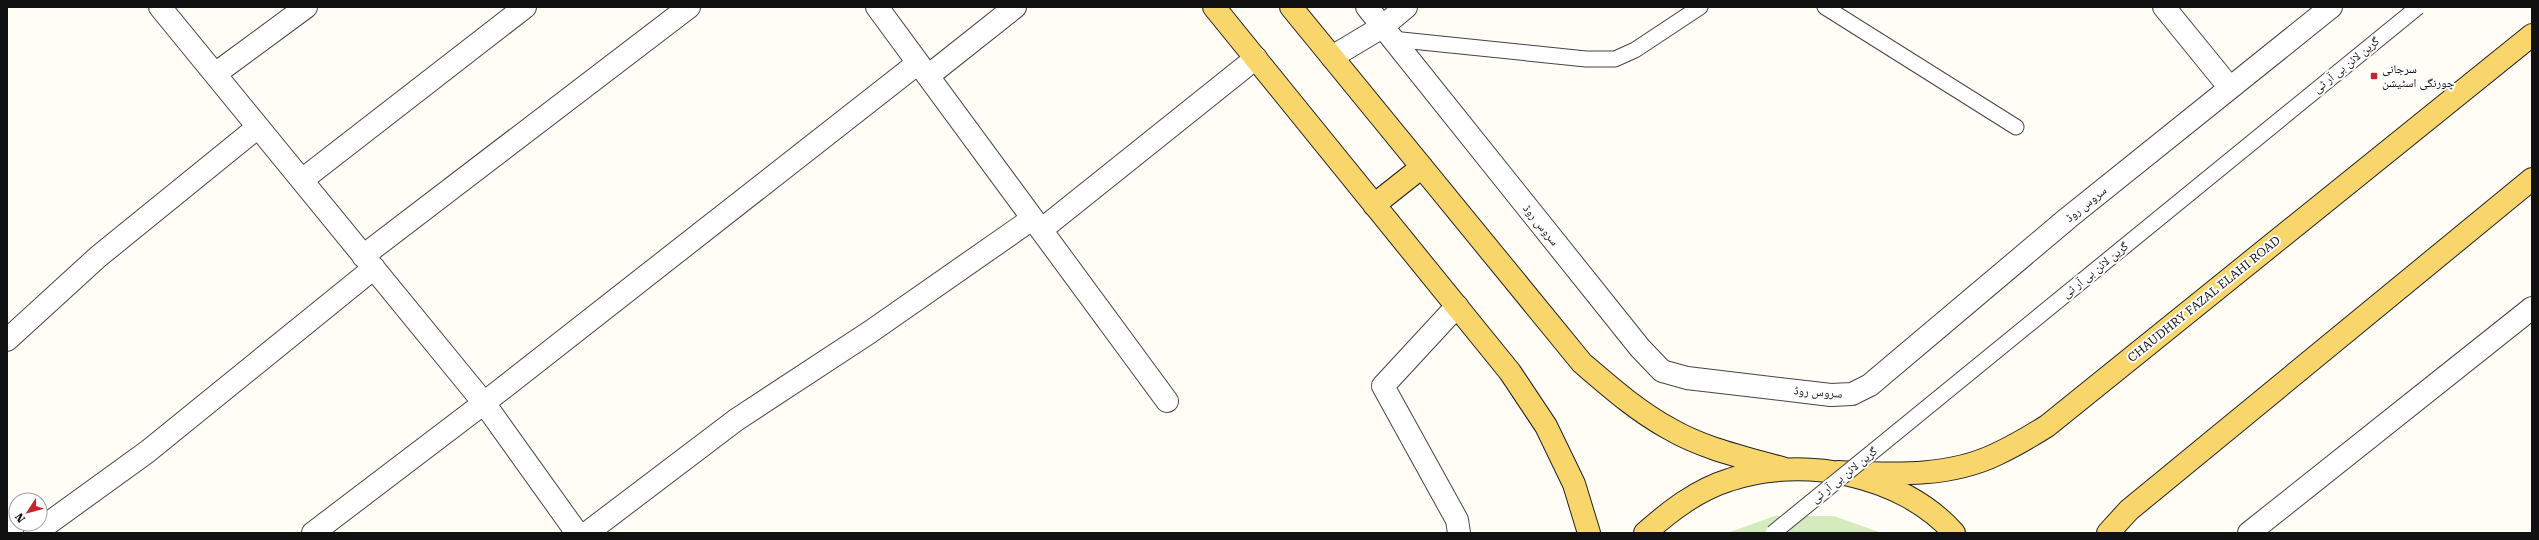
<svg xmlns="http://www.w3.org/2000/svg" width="2539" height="540" viewBox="0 0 2539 540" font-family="'Roboto Serif','Noto Naskh Arabic',serif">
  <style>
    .green { fill: #d5ebbd }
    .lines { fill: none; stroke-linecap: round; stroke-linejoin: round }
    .service-casing { stroke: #444; stroke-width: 17 }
    .minor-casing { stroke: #444; stroke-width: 24 }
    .tertiary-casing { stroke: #444; stroke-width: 24 }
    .primary-casing { stroke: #222; stroke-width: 24 }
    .service { stroke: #fff; stroke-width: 15 }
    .minor { stroke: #fff; stroke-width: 22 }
    .tertiary { stroke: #fff; stroke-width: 22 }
    .primary { stroke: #f9d66b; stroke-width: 22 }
    .service-bridge-casing { stroke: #444; stroke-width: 17; stroke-linecap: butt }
    .service-bridge { stroke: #fff; stroke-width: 15 }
    .poi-dot { fill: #c4262e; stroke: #fff; stroke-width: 1.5 }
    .labels { text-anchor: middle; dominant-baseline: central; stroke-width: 4; stroke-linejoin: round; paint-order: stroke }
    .street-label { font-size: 12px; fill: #111; stroke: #fff }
    .poi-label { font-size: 12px; fill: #111; stroke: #fff; text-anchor: start }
  </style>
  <rect width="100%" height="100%" fill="#fffdf5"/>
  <path class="green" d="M1775 516H1834L1882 533H1727Z"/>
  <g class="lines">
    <g class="service-casing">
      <path id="service" d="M1825 7 2016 127
        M1392 39 1586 59H1615L1635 50 1700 7"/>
    </g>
    <g class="minor-casing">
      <path id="minor" d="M160 7 484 403 577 533
        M877 7 1167 401
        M1367 7 1640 348 1662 371 1687 378 1831 395 1852 394 1870 385 2068 218 2331 7
        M2164 7 2230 88
        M215 74 306 7
        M928 76 1015 7
        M302 180 525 7
        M1041 230 1256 58
        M363 256 689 7
        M1457 306 1383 386 1457 520 1459 533
        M7 340 99 256 258 127
        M35 533 147 452 374 268
        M313 533 484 403 918 63
        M587 533 736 420 870 332 1032 219
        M2249 533 2532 308"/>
    </g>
    <g class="tertiary-casing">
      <path id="tertiary" d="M1332 57 1382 27 1406 7"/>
    </g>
    <g class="primary-casing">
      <path id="primary" d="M1214 7 1510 372 1546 426 1574 484 1589 533
        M1291 7 1582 363C1610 387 1637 411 1670 429 1704 449 1747 458 1785 469
        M1374 205 1422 167
        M1838 472C1891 474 1948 478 1997 454 2014 446 2031 436 2047 426L2532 35
        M1645 533C1670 511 1697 490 1729 480 1802 455 1902 474 1954 533
        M2108 533 2129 510 2532 179"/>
    </g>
    <use href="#service" class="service"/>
    <use href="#minor" class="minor"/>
    <use href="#tertiary" class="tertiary"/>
    <use href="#primary" class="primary"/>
    <g class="service-bridge-casing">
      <path id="service-bridge" d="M1773 533 2418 7"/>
    </g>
    <use href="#service-bridge" class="service-bridge"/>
  </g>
  <rect class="poi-dot" x="2370" y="72" width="8" height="8" rx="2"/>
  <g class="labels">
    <g class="street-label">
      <text transform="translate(2346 65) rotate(-39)">گرین لائن بی آر ٹی</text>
      <text transform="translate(2086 204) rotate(-39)">سروس روڈ</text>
      <text transform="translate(1541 225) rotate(51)">سروس روڈ</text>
      <text transform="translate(2095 270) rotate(-39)">گرین لائن بی آر ٹی</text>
      <text transform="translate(2204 299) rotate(-39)">CHAUDHRY FAZAL ELAHI ROAD</text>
      <text transform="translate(1818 392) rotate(4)">سروس روڈ</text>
      <text transform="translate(1844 475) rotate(-39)">گرین لائن بی آر ٹی</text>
    </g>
    <g class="poi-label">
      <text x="2382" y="69">سرجانی<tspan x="2382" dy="14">چورنگی اسٹیشن</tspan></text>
    </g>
  </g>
  <rect width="2539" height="540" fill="none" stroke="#111111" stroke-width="16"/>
  <g transform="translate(28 512) rotate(234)"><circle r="19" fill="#ffffff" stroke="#a0a0a0"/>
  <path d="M0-3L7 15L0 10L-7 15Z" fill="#c4262e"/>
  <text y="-6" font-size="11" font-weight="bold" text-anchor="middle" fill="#111111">N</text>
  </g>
</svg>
